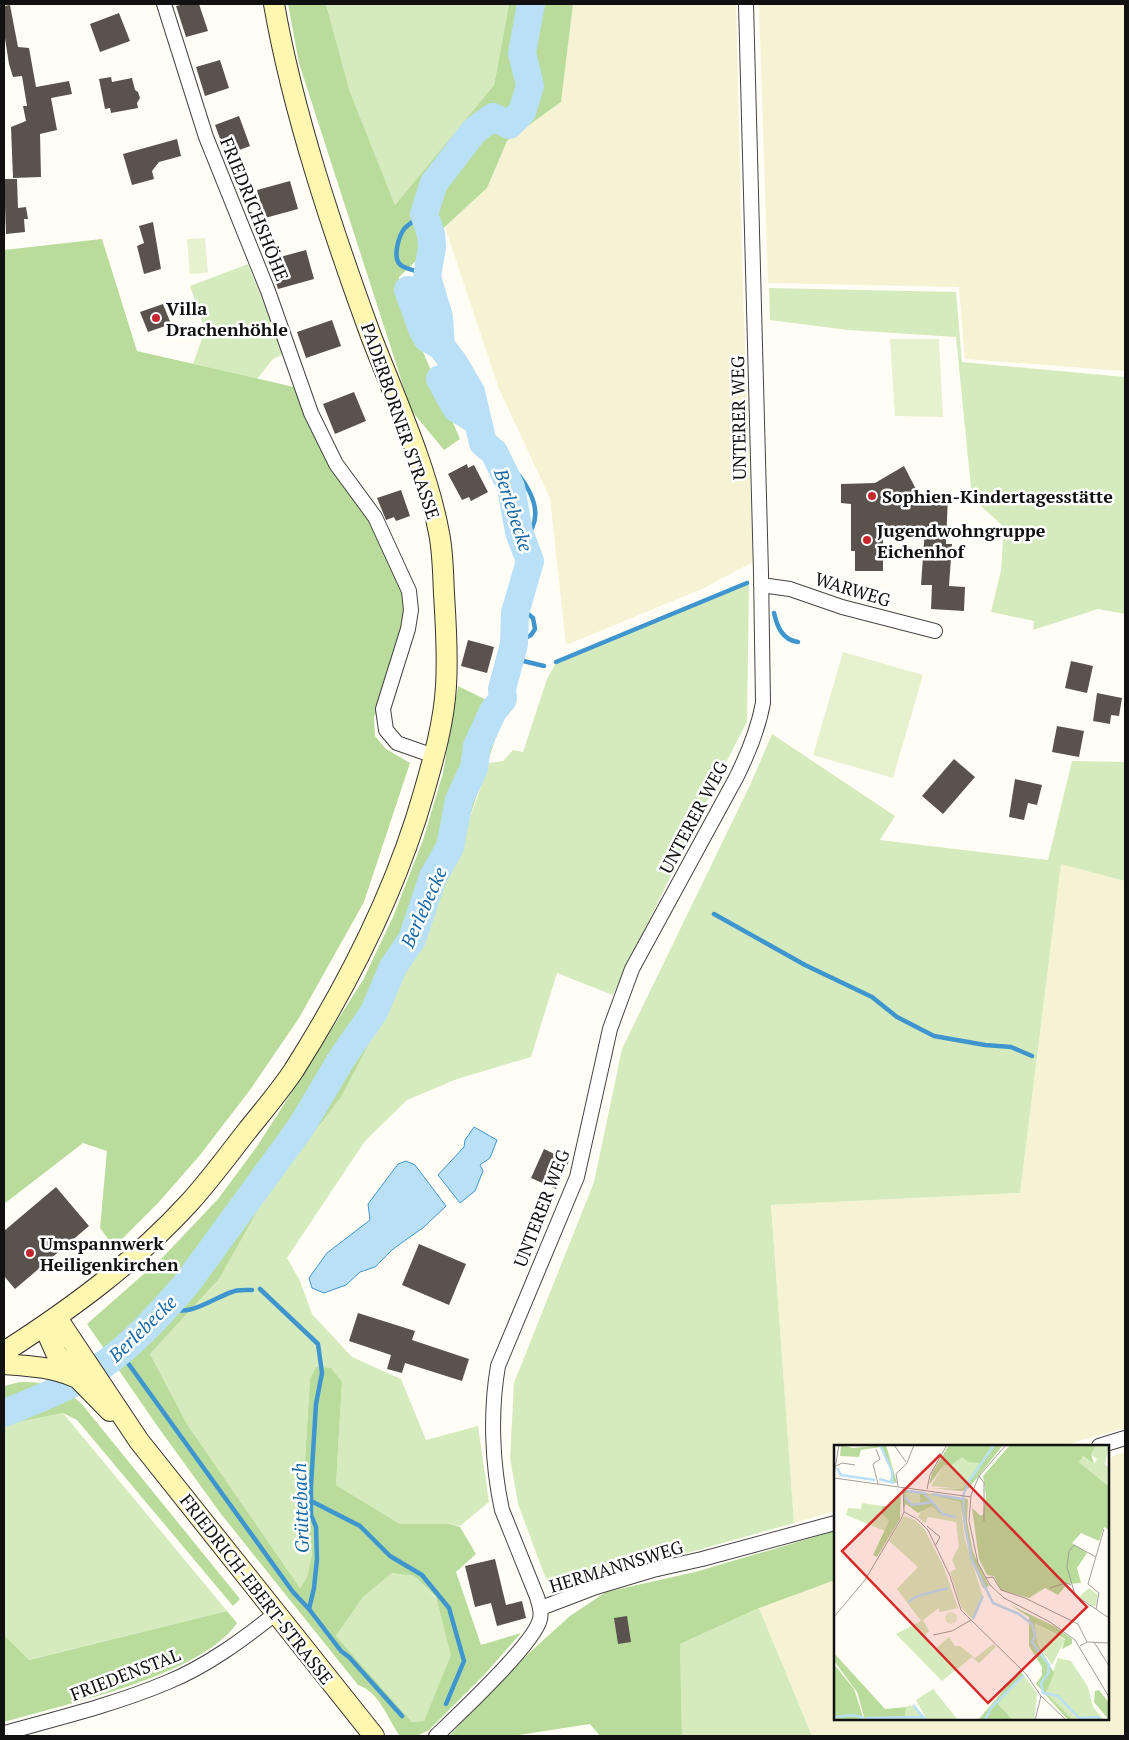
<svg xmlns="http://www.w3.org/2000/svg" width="1129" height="1740" viewBox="0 0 1129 1740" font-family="'PT Serif',serif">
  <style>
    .farmland { fill: #f6f3d4 }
    .green { fill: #d5ebbd }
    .forest { fill: #b9dc9c; fill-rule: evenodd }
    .pitch { fill: #e6f2cf }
    .water { fill: #b9e0f7; stroke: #3f96cf }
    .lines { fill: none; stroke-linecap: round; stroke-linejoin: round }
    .stream { stroke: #3f96cf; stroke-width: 4.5 }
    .river { stroke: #b9e0f7; stroke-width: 28 }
    .building { fill: #5a524d }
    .street-casing { stroke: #444; stroke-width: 16 }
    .secondary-casing { stroke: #333; stroke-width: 22 }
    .street { stroke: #fff; stroke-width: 14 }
    .secondary { stroke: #fff6b0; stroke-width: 20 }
    .poi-dot { fill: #c4262e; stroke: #fff; stroke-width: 2 }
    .labels { text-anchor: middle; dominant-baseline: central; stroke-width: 5; stroke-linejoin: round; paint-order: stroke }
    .street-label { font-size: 18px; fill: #111; stroke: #fff }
    .poi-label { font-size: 18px; font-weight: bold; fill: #111; stroke: #fff; text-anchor: start }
    .water-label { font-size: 19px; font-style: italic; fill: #1768a6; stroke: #fff }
    .inset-river { fill: none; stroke: #b9e0f7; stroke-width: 2.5 }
    .inset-road { fill: none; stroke: #a09f9a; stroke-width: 1 }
    .view { fill: #d62828; fill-opacity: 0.15; stroke: #d62828; stroke-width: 2.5 }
    .inset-edge { fill: none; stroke: #111; stroke-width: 2.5 }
  </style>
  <rect width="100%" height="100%" fill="#fffdf5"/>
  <path class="farmland" d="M573 4H736L743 290 753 562 702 589 566 645 550 498 499 389 445 227 487 188 507 141 561 102Z
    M791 4H1125V371L965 359 959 287 768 283 759 5Z
    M1061 863 1125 881V1428L1062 1446H835V1511L794 1523 771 1205 1020 1193Z
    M1125 1452V1736H812L759 1608 835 1580V1719H1108V1458Z"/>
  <path class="green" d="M326 4H509L494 85 395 205 350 92Z
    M248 264 284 354 273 359 257 379 193 364 205 330 190 286Z
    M769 288 956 292 962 362 1125 377V614L1098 609 1033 630 1034 621 991 612 1001 570 1004 527 972 498 956 337 848 330 770 320Z
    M749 580 747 722 722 770 613 995 557 973 531 1057 457 1079 407 1100 365 1141 287 1258 300 1281 312 1314 352 1357 401 1379 426 1440 478 1426 489 1502 460 1526 450 1524H400L336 1485 342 1382 310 1379 304 1476 305 1513 312 1554 307 1577 300 1588 187 1424 150 1354 219 1279 270 1189 376 1028 409 967 462 841 489 763 503 761 513 750 523 752 547 679 558 659Z
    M772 734 895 816 880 840 1048 860 1072 761 1125 762V881L1061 864 1020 1193 771 1205 794 1523 558 1589 549 1584 544 1574 518 1504 510 1458 514 1383 594 1182 622 1049 751 783Z
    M63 1413 227 1611 28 1660 4 1635V1425Z
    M392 1573 414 1576 436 1598 452 1655 424 1721 412 1722 336 1636 363 1597Z
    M759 1608 812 1736H682L680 1644Z"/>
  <path class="forest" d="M288 4H326L350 92 395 205 494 85 509 4H573L561 102 507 141 487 188 423 247 417 260 399 277 401 300 460 439 444 450 411 410 299 63Z
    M102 239 137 351 294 387 336 466 380 532 410 590 417 622 374 717 375 736 386 749 410 763 364 902 299 1018 250 1090 200 1155 159 1202 114 1247 100 1228 107 1151 83 1143 4 1204V250Z
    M458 686 505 709 462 841 409 967 341 1097 270 1189 219 1279 150 1354 187 1424 300 1588 307 1577 312 1554 305 1513 304 1476 310 1379 316 1367 331 1368 342 1382 336 1485 400 1524H450L460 1527 476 1554 456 1572 481 1645 521 1633 484 1675 429 1730 417 1736H400C388 1720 380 1692 358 1685L221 1514 158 1427 87 1324 163 1257 218 1199 258 1145 363 980 393 917 423 840 443 773ZM392 1573 414 1576 436 1597 451 1655 424 1721 412 1722 336 1636 363 1597Z
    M20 1382C46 1381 62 1387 81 1403L240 1599 233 1606 77 1420 63 1413 4 1425V1386Z
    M835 1531V1580L759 1608 680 1644 682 1736H600L590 1724 512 1736 450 1735 529 1653 570 1616 606 1592 695 1572Z
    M227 1611 237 1623C201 1676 65 1704 4 1722V1635L29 1660Z"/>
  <path class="pitch" d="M205 238 208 273 190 274 187 239Z
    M890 339H939L943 417 895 416Z
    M843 652 923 675 893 778 813 755Z"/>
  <path class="water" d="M474 1127 497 1140 490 1158 480 1165 483 1171 475 1191 460 1203 438 1175 464 1147 465 1140Z
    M406 1161 415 1165 446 1206 424 1227 393 1249 375 1267 360 1272 346 1285 324 1293 312 1288 309 1278 327 1253 370 1220 368 1204 398 1164Z"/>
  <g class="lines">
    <path class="stream" d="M424 214C418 219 409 223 404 229 399 236 391 260 402 266 411 271 419 270 427 277
      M494 452C519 470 554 511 523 540
      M774 613C777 626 782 640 798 642
      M514 644 531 635 535 629 533 618 517 605
      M511 658 544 666
      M556 662 747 583
      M714 914 805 965 872 997 897 1017 934 1036 985 1045 1011 1047 1032 1056
      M260 1289 318 1344 322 1373 316 1404 311 1486V1515L316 1527 317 1559 314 1588 309 1609 341 1651 349 1657 402 1716
      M168 1306C186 1320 213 1298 232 1292 238 1289 245 1290 252 1290
      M120 1352 293 1592 309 1609
      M313 1502 360 1526 390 1556 422 1575 449 1608 464 1661 446 1704"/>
    <path class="river" d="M408 290 423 331 427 338 441 346
      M440 379 456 408 477 421
      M4 1413C37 1400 70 1387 100 1367 133 1345 162 1312 188 1282L301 1127 342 1058 374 1012 393 967 412 939 433 877 450 847 459 800 474 768 477 746 493 711 503 699 502 689 514 644 515 613 530 561 519 532 511 487 494 452 483 443 471 392 454 363 441 346 439 317 427 277 432 247 431 234 424 214 434 183 474 131 493 117 509 125 522 112 530 86 522 53 531 4"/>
  </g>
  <path class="building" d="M185 4H199L208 31 186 37 176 6Z
    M10 5 18 47 29 48 36 87 69 81 72 94 51 98 57 130 40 134 41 177 13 178 11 127 26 121 23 106H27L22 76 13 77 9 64 4 32V6Z
    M119 13 130 41 100 52 90 24Z
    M220 60 229 88 205 96 196 67Z
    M111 77 112 82 132 78 135 90 138 92 140 98 137 103 138 108 111 113 110 108 105 109 99 79Z
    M239 116 250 146 226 155 215 125Z
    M177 139 181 156 159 162 152 171 154 179 132 185 123 154Z
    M4 179H17L18 208 26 207 28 219H24L25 232 6 234Z
    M290 181 298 209 265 218 257 190Z
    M153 222 161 269 144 274 137 246 144 243 139 226Z
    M306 250 314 279 278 289 269 260Z
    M163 304 171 324 148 332 140 312Z
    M332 320 341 346 306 358 297 332Z
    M354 392 366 421 335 434 323 404Z
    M467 464 468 468 474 465 488 492 471 501 469 497 462 500 448 474Z
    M904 466 918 493 948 495 946 544H952L949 586 965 587 964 611 931 609 932 585H921L925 529H883V571H855V551H851V504L841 503V484L875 483Z
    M401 490 410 516 396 521 394 517 386 520 377 498Z
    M468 640 494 647 487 673 461 666Z
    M1071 661 1093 666 1087 693 1065 688Z
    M1097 693 1122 698 1119 716 1111 715 1110 724 1093 721Z
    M1057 726 1084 731 1079 757 1052 752Z
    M954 759 975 777 943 814 922 796Z
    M1015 779 1042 785 1037 805 1028 803 1024 820 1009 817Z
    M544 1149 569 1161 556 1189 531 1178Z
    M56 1187 89 1226 15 1289 4 1276V1231Z
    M419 1244 466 1264 449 1305 402 1285Z
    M358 1313 415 1331 412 1340 469 1359 462 1381 405 1363 402 1373 387 1369 391 1355 349 1341Z
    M495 1559 506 1605 522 1601 526 1618 497 1626 491 1603 475 1607 465 1566Z
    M627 1616 631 1642 618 1644 614 1618Z"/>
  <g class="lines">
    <g class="street-casing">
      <path id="street" d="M164 4 206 137 268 291 311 413 336 464 375 517 409 591 411 610 408 629 383 709 386 730 397 743 434 756
        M761 585 790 589 842 607 935 631
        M1099 1446 1125 1438
        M541 1608 596 1587 653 1570 702 1559 835 1523
        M4 1733C59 1718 116 1704 168 1682 207 1666 242 1640 275 1614
        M436 1736C457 1716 535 1643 540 1619 542 1611 539 1604 537 1597L502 1510C492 1464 490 1412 498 1366L577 1177 610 1029 632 969 736 778C748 754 758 730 763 703L761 573 746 4"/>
    </g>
    <g class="secondary-casing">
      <path id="secondary" d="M57 1318 139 1441 374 1736
        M44 1326 56 1353 66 1366 110 1411
        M4 1352C71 1309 135 1262 189 1203 210 1180 228 1155 247 1131 263 1111 280 1091 294 1070 349 983 396 891 424 792 434 757 444 722 446 686 448 655 446 625 444 594 443 574 443 552 439 533 427 468 395 398 371 336 333 232 293 113 274 4
        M4 1364C29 1366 52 1367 75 1377"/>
    </g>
    <use href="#street" class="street"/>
    <use href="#secondary" class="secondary"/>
  </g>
  <g class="poi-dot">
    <circle cx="156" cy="318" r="5"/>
    <circle cx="872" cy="496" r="5"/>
    <circle cx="867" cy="540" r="5"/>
    <circle cx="30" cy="1253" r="5"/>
  </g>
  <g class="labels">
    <g class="street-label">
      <text transform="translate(255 209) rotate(68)">FRIEDRICHSHÖHE</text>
      <text transform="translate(738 418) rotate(-91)">UNTERER WEG</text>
      <text transform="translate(401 421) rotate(71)">PADERBORNER STRASSE</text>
      <text transform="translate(853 589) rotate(17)">WARWEG</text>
      <text transform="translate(693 817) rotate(-62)">UNTERER WEG</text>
      <text transform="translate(541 1208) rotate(-69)">UNTERER WEG</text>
      <text transform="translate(616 1566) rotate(-17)">HERMANNSWEG</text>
      <text transform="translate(257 1589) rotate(52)">FRIEDRICH-EBERT-STRASSE</text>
      <text transform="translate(125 1674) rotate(-21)">FRIEDENSTAL</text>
    </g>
    <g class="poi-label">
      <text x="166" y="308">Villa<tspan x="166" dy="21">Drachenhöhle</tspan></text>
      <text x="882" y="496">Sophien-Kindertagesstätte</text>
      <text x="877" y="530">Jugendwohngruppe<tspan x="877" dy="21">Eichenhof</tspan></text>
      <text x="40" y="1243">Umspannwerk<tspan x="40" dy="21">Heiligenkirchen</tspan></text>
    </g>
    <g class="water-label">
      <text transform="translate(514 510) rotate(72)">Berlebecke</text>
      <text transform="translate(423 907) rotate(-66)">Berlebecke</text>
      <text transform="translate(142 1328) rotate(-44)">Berlebecke</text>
      <text transform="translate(300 1508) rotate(-92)">Grüttebach</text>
    </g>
  </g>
  <g transform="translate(834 1445)">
    <rect width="275" height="275" fill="#fffdf5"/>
    <path d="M262 0H275L271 19 275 23 273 40 245 17 248 11 260 19 263 14 256 9ZM128 11 147 18 128 44 97 41 110 20H118ZM71 48H86V58L80 59 74 56ZM93 49 126 57 131 95 149 152 139 175 127 162 116 127 122 124 118 115 125 101 122 77 94 72 91 78 84 72 89 63 98 61 110 68ZM28 58 48 61 47 68 55 76 51 86 12 70 14 63 27 64ZM70 71 81 75 91 85 110 123 124 163 106 167 105 163 89 175 95 186 90 191 100 205 115 192 121 201H126L141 213 159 199 162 202 145 218 138 212 108 236 62 189 87 176 63 144 84 122 55 96ZM255 143 264 150 261 162 245 152ZM201 178 231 195 218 220 203 197ZM224 213 237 216 254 242 259 262 270 275H239L215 252 212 246ZM190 231 203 248 201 270 200 275H179L164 259ZM99 244 124 275H93L82 255ZM76 260 81 263 90 275H71L72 262Z" fill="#d5ebbd"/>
    <path d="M7 0 19 3 52 0 63 38 56 37 58 26 47 2 27 5 25 12 6 11ZM115 0H169L135 43 128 46 97 43 128 44 146 18 135 17 128 12 118 20H110L95 40 98 28ZM176 0H262L257 9 260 19 249 11 245 17 273 40 275 34V85L270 82 265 96 247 88 238 98 253 108 243 123 247 138 233 139 224 150 211 143 195 153 167 145 160 131 153 130 145 114 138 63 147 71 149 69 152 51 149 31ZM70 45 134 54 133 76 139 107 155 141 149 143 136 112 126 57 93 49 110 70H107L98 61 84 68 72 59 70 63ZM71 48H86V58L80 59 74 56ZM67 49 66 74 43 112 39 110 55 76 47 68 48 61H56ZM176 160 222 182 238 194V199L228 204 231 194 201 178 203 197 220 228 212 248 239 275H234L202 239 208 230V222L195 201V172ZM0 208 51 264 72 262 71 275H31L23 247 0 216ZM0 219 20 244 30 275H0ZM186 226 190 231 164 259 179 275H144ZM265 245 275 258V275L260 257 261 246Z" fill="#b9dc9c" fill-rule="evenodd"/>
    <path d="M111 173a6 6 0 1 1 12 0a6 6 0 1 1-12 0Z" fill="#e6f2cf"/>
    <path class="inset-river" d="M46 0 58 26V37M160 0 135 36 129 51 131 82 138 115 159 158 185 169 198 179 201 191 198 197 215 220 214 229 207 238 209 248 224 251 245 273 264 272 266 275M3 23 7 30 41 35M45 34 60 38M73 46 90 48 109 69 122 72M98 49 129 54M71 52 78 60 99 57M74 157 84 151 114 143M139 174 149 151M79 260 92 275M0 272 20 270 30 273M32 273 90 272M151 275 157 263 190 230"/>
    <path class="inset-road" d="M60 0 72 17M172 0 145 31 137 50 135 76 144 118 156 140 170 153 216 177 241 195 275 252M42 4 46 14 39 19 44 39M2 21 8 18 21 20M0 30 5 0M145 31 150 38V76M0 33 137 52M64 41 62 29 73 18 80 0M93 44 96 30 113 0M70 67 83 74 94 85 116 131 127 165 192 229 207 251 232 275M93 81 106 92 101 101M262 112 240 100 235 106 233 122 241 150 275 173M152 133 159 132 167 145 191 153 244 179 253 197M216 143 232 138 237 140M262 164 265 148 254 139 270 84M0 172 31 135 67 74 70 67 69 42M99 190 118 186 137 175M260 197 275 221M246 201 253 197 275 198M201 275 207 251"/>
    <path class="view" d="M106 10 253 162 154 258 8 106Z"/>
    <rect width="275" height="275" class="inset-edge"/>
  </g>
  <rect width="1129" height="1740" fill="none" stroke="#111111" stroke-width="10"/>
</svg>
